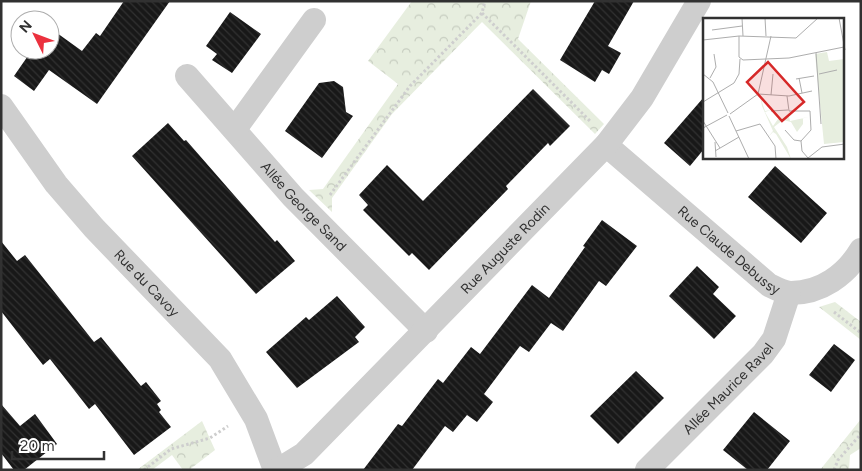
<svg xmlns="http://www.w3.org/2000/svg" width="862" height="471" viewBox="0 0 862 471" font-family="Figtree,sans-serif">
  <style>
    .park { fill: url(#park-crowns) }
    .building { fill: url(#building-back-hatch) }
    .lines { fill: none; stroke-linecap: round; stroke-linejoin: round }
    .path { stroke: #cecece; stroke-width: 3; stroke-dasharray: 2.5 2.5; stroke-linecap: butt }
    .street { stroke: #cecece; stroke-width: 24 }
    .labels { text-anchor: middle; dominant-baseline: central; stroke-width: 5; stroke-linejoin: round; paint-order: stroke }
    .street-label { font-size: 14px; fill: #313131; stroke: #fff }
    .inset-road { fill: none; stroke: #adadad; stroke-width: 1 }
    .view { fill: #d62828; fill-opacity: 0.15; stroke: #d62828; stroke-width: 2.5 }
    .inset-edge { fill: none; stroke: #313131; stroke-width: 2.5 }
  </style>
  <defs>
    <pattern id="park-crowns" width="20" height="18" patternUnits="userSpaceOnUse" patternTransform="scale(1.25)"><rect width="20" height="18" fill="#e7eedf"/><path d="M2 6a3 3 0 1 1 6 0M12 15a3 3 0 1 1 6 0" fill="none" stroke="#c7cdc0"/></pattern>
    <pattern id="building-back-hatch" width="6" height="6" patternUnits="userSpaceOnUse" patternTransform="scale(1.25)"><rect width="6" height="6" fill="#181818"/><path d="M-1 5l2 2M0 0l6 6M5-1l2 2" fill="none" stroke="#313131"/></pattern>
  </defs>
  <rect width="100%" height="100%" fill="#fff"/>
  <path class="park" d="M412 1H531L518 39 604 124 595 134 482 22 392 114 332 198V212L309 190 323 189 398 84 368 61Z
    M835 302 861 322V340L819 307Z
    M861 419V448L850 455 849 470H820Z
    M202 421 215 450 189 470H183L172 455 152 470H137Z"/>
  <path class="building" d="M124 1H170L97 104 49 70 34 91 14 76 32 50H50V28L82 51 96 33 100 36Z
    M595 1H634L608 46 621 53 609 74 602 70 595 82 560 60Z
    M230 12 261 34 232 73 212 60 217 54 206 46Z
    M334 81 343 87 346 112 353 116 322 158 285 131 319 83Z
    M533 89 570 126 550 146 548 143 506 186 508 189 429 270 412 253 409 256 363 210 368 205 359 195 387 165 423 201Z
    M704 97V149L690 166 664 143Z
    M168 123 184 141 186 140 275 242 277 240 295 261 256 294 132 156Z
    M775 166 827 213 801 243 748 197Z
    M602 220 637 246 606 286 599 281 563 331 551 323 529 352 520 346 484 394 493 402 477 422 467 415 453 432 445 426 412 470H363L398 424 402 426 438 379 443 383 471 347 480 354 532 285 549 298 585 247 583 246Z
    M1 241 17 261 25 255 94 342 101 337 141 386 146 382 161 401 157 404 161 410 159 412 171 427 134 455 95 404 89 409 50 359 43 365 1 311Z
    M697 266 719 287 713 294 736 316 714 339 669 296Z
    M337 296 365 327 355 337 359 342 297 388 266 352 306 317 309 320Z
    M834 344 855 360 831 392 809 375Z
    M636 371 664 398 618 444 590 416Z
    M1 404 20 426 35 414 57 444 24 470H14L1 453Z
    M754 412 790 441 767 470H748L723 450Z"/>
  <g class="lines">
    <path class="path" d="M482 13 591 122
      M330 195 410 86 482 13 485 1
      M834 312 861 333
      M144 470 171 449 210 438 228 426
      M834 470 838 460 861 434"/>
    <g class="street">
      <path id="s1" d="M187 76 293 197 426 331"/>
      <path id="s2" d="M1 106 56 184 94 228 220 359 256 419 275 470"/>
      <path d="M235 129 314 20"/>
      <path id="s3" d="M606 145 769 285C775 288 784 293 791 293 821 293 846 275 861 250"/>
      <path id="s4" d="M278 470 304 454 606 145 642 98 699 1"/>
      <path id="s5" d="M647 470 763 354 774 339 789 293"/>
    </g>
  </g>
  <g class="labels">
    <g class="street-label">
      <text stroke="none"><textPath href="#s1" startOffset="175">Allée George Sand</textPath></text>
      <text stroke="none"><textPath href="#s3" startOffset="162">Rue Claude Debussy</textPath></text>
      <text stroke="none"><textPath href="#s4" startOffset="318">Rue Auguste Rodin</textPath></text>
      <text stroke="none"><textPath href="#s2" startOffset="230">Rue du Cavoy</textPath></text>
      <text stroke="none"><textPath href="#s5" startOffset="115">Allée Maurice Ravel</textPath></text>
    </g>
  </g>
  <g transform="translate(703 18)">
    <rect width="141" height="141" fill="#fff"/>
    <path d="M57 78 62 93 68 92 62 94 70 108 75 101 85 100V94L87 103 106 99 100 100V106L94 114 88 104 80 102 71 109 84 129 88 141 73 116 70 114 65 119 70 113 59 88Z" fill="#e7eedf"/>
    <path d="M124 34 126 43 141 41V124L121 126 112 36Z" fill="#e7eedf"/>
    <path class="inset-road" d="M39 0 40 18M62 0 63 18M136 0 142 32M9 12 39 8M36 18V39L40 42 86 40 141 29M0 22 36 18 93 20 115 0M113 35 118 106M0 56 10 64 25 95M116 56 134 52M7 60 13 49 11 36M96 60 99 75M93 61 111 58M55 76 68 18M68 77 70 56M84 78 86 93H107L108 112 98 123 99 133 105 140M0 84 31 65 36 56 37 41M68 93 85 92M27 96 55 76 86 78 109 73M26 98 46 141M0 103 17 130M0 110 24 97M82 112 91 122 98 123M33 113 57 106 72 128 73 141M12 124 13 139M12 133 36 119M105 140 119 129 142 126"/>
    <path class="view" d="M65 44 101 84 79 103 44 64Z"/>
    <rect width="141" height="141" class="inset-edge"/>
  </g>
  <rect width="862" height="471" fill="none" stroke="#313131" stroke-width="5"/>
  <g transform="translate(35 35) rotate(312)"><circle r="24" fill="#ffffff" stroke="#adadad"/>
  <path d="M0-4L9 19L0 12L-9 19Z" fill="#eb313e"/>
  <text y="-8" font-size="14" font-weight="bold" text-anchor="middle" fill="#313131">N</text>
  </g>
  <path d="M12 451v8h92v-8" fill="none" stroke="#313131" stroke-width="2.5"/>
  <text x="20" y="451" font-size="15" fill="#313131" stroke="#ffffff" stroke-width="4" paint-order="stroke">20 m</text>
</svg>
